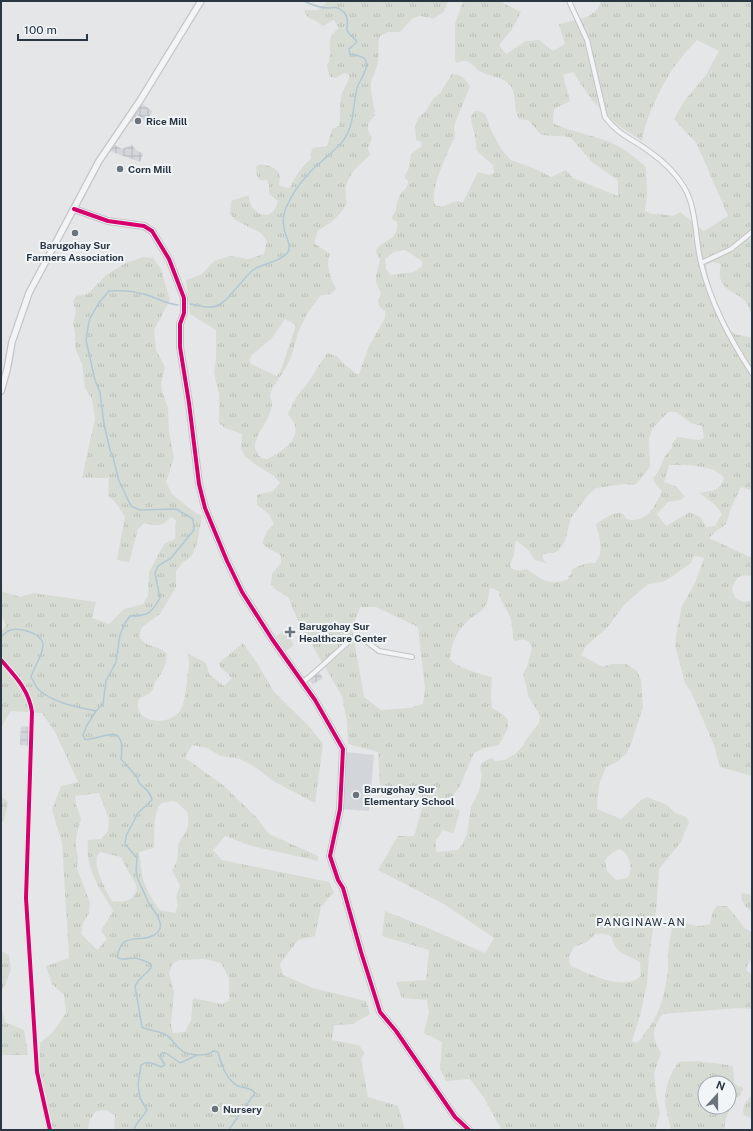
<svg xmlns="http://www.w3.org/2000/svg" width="753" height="1131" viewBox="0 0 753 1131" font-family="'Public Sans',sans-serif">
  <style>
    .built { fill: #d2d6db }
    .industrial { fill: url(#industrial-grid) }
    .grass { fill: url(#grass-tufts); fill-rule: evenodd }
    .pitch { fill: #d6dcd4 }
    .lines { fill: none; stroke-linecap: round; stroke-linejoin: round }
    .stream { stroke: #b3c7d3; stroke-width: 1.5 }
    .minor-casing { stroke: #c2c4c6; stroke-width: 6 }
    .tertiary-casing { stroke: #c2c4c6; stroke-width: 8 }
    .minor { stroke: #f3f4f6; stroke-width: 4 }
    .tertiary { stroke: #f3f4f6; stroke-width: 5.5 }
    .cycleway-casing { stroke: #f2f5f8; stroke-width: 6 }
    .cycleway { stroke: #d6006c; stroke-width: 4 }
    .poi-dot { fill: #6b747c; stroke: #f2f5f8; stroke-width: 1.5 }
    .labels { text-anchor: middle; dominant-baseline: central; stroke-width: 4; stroke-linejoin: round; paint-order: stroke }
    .poi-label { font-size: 10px; font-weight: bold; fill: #2a3742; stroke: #f2f5f8; text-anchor: start }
    .neighbourhood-label { font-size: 11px; letter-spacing: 1px; fill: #1c2833; stroke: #f2f5f8 }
  </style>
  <defs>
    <pattern id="industrial-grid" width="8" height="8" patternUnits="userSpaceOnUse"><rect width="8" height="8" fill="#d2d6db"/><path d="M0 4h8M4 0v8" fill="none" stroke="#b4b8bd"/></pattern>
    <pattern id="grass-tufts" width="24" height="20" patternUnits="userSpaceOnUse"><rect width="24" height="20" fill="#d6dcd4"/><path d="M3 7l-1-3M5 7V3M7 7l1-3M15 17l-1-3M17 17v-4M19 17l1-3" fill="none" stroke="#b8bdb7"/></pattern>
  </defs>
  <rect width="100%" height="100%" fill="#e4e6e8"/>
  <path class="built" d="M346 752 374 755 369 811 341 809Z"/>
  <path class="industrial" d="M141 103 152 111 147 123 137 115 132 122 129 120Z
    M113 144 122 149 132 145 134 147 135 149 143 154 140 162 110 151Z
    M319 672 323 678 313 684 308 679Z
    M21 726 31 727 30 746 20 745Z"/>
  <path class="grass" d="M328 1H448L444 12 433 19C413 12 413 19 400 32H388L380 36C377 44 379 52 378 61 377 69 373 75 371 82 370 88 373 105 375 111L373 114 375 115C367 125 365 126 372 138L368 148 370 155C354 170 341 180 347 204 338 217 332 223 318 230L314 243 330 254C325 266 331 278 336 289L330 294 321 295C314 303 304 318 300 328 295 340 294 352 288 363 284 373 275 382 271 392 269 396 271 399 272 403 272 408 269 414 268 418 264 427 255 436 255 446 255 453 261 460 268 459 280 452 299 442 295 425 294 421 290 418 288 414L297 396 307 384 327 353 337 356 344 364 357 374H359L369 346 385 318V311L379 306 378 300 381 294 376 282V276L380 260 376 251 378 247C388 239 399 238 397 222L392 219V216L396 211C396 205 398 197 402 192 406 188 408 187 408 181L405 178V175L409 168 411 154 422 146 421 142 416 140 415 128 418 118 426 111 433 99 440 93 452 74C462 74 465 79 470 86L454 126 455 136C449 150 427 194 436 206 449 208 449 199 463 202L478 172 489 175 494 173 493 165 476 150C478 138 471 128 471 116L475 111 482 112 485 114 492 132 501 149 511 160 538 170 551 177 566 170 573 178 618 196V180L593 163 570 137 543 135 539 133 537 130 528 120 519 119C513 109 517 96 511 86 504 77 492 77 483 73 477 71 474 64 468 62 464 60 461 61 456 63L455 60V24L463 1H503V3L521 12 511 31 499 45 506 54 526 41 539 40 553 51 565 44 559 24C574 20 597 19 601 1H752V233L749 236 752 244V318C750 311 749 305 744 300 736 292 722 290 720 277 719 272 721 268 721 264L713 262 706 265 710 286 728 328 735 334 752 338V487L750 490 741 487 731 508 726 524 714 533 709 538 752 558V576C739 574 736 577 732 589L735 598 744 602 752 600V776L720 767 714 745 691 692 685 683 675 646 677 628 682 606 695 583 704 558 694 556 691 563 671 577 663 582 648 584 624 605 607 628 586 646 581 655 603 667 611 664H626L637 671 641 680 643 707 631 744 626 754 617 762 606 767 599 785 597 809 621 819 641 800 647 797 667 805 675 813 686 817 689 822 681 842 659 869 656 912 654 920 649 957 647 983 640 1016 632 1041 636 1043C643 1039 642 1037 646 1031 660 1016 665 991 668 971 669 966 667 960 668 955 669 943 671 930 674 919 686 923 698 929 710 924L713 911 717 906H727L746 929 752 932V960L749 962 746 970 752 975V1009L739 1008 662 1014C652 1031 651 1036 661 1053L654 1073 656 1094 660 1113 655 1130H503L501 1129 484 1098 470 1079 446 1081 440 1069 442 1042 424 1033 429 1013 427 1000 402 998 396 982 426 980 429 950 382 936 385 911 430 929 485 953 494 938 444 904 378 870 398 836H414L425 798 402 789 380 785 378 752 348 744 347 723 342 696 299 623 288 597 275 589 271 584 272 574 281 563V556C275 551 266 549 262 543L267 531 274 524 269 514 257 505V495L273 491 280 483 274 476 256 465 245 456 241 449 242 434 225 428 219 423V394L214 373 216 358V330L190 314 186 280 202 274 214 261 230 256 248 259 264 254 267 241 261 233 235 220 230 214 231 201 249 195C247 210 271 228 278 201L269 194V184L267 180H260L257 176 256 167 258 165C266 164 280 168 280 178 280 180 279 183 279 185L287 188H290C293 179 303 165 311 159L310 154 313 148 327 146 332 129 339 126C341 115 339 104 342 93 344 87 349 82 349 75L344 73 336 78 330 77 327 66C335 51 322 40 339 28L334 20 323 26C321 25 320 23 318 22 310 18 307 19 304 10H318ZM697 40 719 51 706 75 685 100 674 119 697 144 728 216 704 231 680 212 673 216 659 214H651L645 211 647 194 646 167C635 157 621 146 607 141 589 134 570 132 553 123L554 109 570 101 563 75 573 72 591 99 616 124 642 141C646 117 662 83 677 63 683 55 690 47 697 40ZM405 250 422 261V266L414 272 390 275 386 269 385 259 394 252ZM285 319 296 325 281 370 277 376 251 364 249 360 252 355 272 338ZM668 412H676L691 423 702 426 704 438 699 440 677 437 672 444V448L665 456 658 472 653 478 655 483 662 491C660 497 657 500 655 505 649 515 639 523 627 519 625 518 624 515 623 514 618 509 599 521 596 525 600 537 604 553 595 563 585 563 580 565 571 570L572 573 568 577V579C551 587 540 579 527 569 521 571 517 571 511 568L510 564 514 555 516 540 528 550 535 560 546 563 543 559 542 554 553 553 558 551 565 541 571 518 588 495 596 488 625 484 634 485 637 483 650 467 649 440 652 429ZM669 465C684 465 714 464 724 478 720 492 712 490 699 493L714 504 722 514 715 526 706 527 700 517 690 512 666 526 657 514 668 502 680 500 685 497 677 487 664 482ZM490 588H492L497 591H499C498 599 507 608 510 617 512 624 513 631 513 639L516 641C524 638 528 639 532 647L527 667 523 674 527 689 528 696 538 712 540 717 539 723 525 741 523 746 515 754 505 760 495 761 492 758C486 760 483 761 480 767L482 775 479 791 471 807 467 834 463 843 458 850 436 852V839L439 837 442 830 453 833 454 832 460 811 451 806 450 802 454 794 459 788 474 753 485 748 499 745 508 728V720C504 714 499 712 492 708L491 696 492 677C481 674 456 668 450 659 452 641 457 630 471 618 476 615 482 611 485 606 489 601 488 594 490 588ZM360 607H376L418 627 425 689 423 704 409 708 381 710 364 697 352 629ZM619 849C630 852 635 874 626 878 623 880 619 879 616 880L607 871 605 860 612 853ZM595 934C618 932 609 942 619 951 622 954 635 959 640 962L641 976C639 977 636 980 633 981 616 987 585 973 570 965L569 956 574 947 587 942Z
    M143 257 153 258 161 269 170 300 154 330 156 350 165 367 161 383 162 391 168 408 169 432 174 458 166 482 172 494 194 512 202 516 197 544 191 557 183 562 176 571V587L160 614 142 627 139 636C148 650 157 643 167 654L166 663 161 674 155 682 153 689 150 693 139 699C131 723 168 727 179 712 185 704 186 690 187 680 188 670 191 661 187 653L206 663 209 674 224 686 232 678 221 668 219 663 243 643 257 663 274 692 308 725 323 744 315 803 273 781 255 767 240 759 221 756 207 748 192 745 185 758 223 785 256 817 269 834 318 856V861L252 846 225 836 213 850 222 860 329 882 334 892 321 907 315 936 298 940 280 964 283 975 313 988 366 1001 370 1014 353 1024 334 1025 332 1040 359 1045 365 1053 361 1059 368 1097 398 1106 405 1130H114L115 1115 106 1110 96 1111 90 1120 88 1130H46L39 1092 40 1043 52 1033 66 1013 64 995 52 984 46 966 69 958 62 843 52 810 61 786 78 782 55 732 42 713 11 711 1 727V632L6 625 1 614V591L20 597 33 593 96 602 92 618 109 624 124 609 143 604 148 596 149 572 164 544 175 539 176 520 171 517C162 527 157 526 144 523L138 529 129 562 120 561 117 559 125 517 116 503 108 496 109 478H82L95 419 92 399 85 388 82 364 75 348V332L73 324 76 311 73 302 76 296 88 294 106 275 124 264ZM99 793 109 819 108 831 101 839 88 840C85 870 99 886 113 911L101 931 107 939 97 950 81 934 83 923 89 913 90 903 77 868 78 857 76 846V837L81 819 76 804 75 796ZM172 801 177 802 188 813C188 818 189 824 187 829 185 835 179 839 178 846 177 858 180 858 172 870L180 886 176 896 178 905 175 913 160 910C153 901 146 890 143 878 141 871 141 863 139 855V852L154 848C155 838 152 809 162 803 164 802 169 802 172 801ZM100 852 121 857C123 861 125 865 127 869 132 879 144 889 130 899 125 902 118 902 112 901 106 891 94 868 97 857 97 855 99 854 100 852ZM205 959 221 963 229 978V1001L222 1004 193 998 191 1020 185 1032 173 1033 171 1024 174 992 169 973 173 963 179 960Z
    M1 796 8 802 4 820 1 824Z
    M742 893 752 895V912C745 906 740 902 742 893Z
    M1 951 9 955 11 970 3 989 1 990Z
    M1 1011H2L5 1022 24 1030 28 1055H1Z
    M696 1061 728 1065 733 1067 734 1083 738 1086 743 1087V1090L739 1096 734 1100 726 1118 724 1130H671C669 1121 666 1111 665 1102 665 1088 670 1072 679 1062ZM705 1083H729V1107H705Z
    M752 1095V1119L744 1115C741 1107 746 1101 752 1095Z"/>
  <path class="pitch" d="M285 631 294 645 286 651 276 636Z"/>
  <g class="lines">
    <path class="stream" d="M190 304C200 305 209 310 219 305 229 300 242 279 253 270 263 263 281 262 288 252 292 245 285 236 284 228 283 222 283 214 286 208 293 191 307 173 321 162 332 152 346 142 350 127 354 116 354 100 357 88 359 81 372 65 364 58 362 56 353 55 350 54L349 49 357 42C355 37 349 36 347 30 347 26 348 22 347 18 346 14 342 10 338 8 335 7 332 8 329 8 321 8 312 5 304 1
      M178 305C167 304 157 298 147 295 135 291 122 290 109 291L98 304 89 321 86 340 95 380 100 392 104 424 110 450 113 457 119 481 131 506 140 510 176 509 193 519 194 530 171 558 158 566 155 573 160 598C151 614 148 616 130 616L125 623 120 635 116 662 106 681 103 704 96 711 87 725 83 735 85 740C107 737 126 722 121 759L137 777 139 783C144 788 151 792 152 800L138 813 126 836 125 844 137 858C137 863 135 871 137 876 138 881 146 896 148 902 152 909 166 923 158 932 149 942 129 936 123 943 120 946 118 953 117 957 123 962 129 957 136 958 139 959 148 962 151 964V968L138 981 135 986 142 1027C149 1031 158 1030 166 1035 173 1039 175 1046 181 1050 188 1056 207 1057 213 1051L218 1052C222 1065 225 1079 238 1086 245 1089 249 1086 255 1093L230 1128V1130
      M1 637C3 635 6 632 8 631 17 626 42 633 43 644 43 657 34 666 31 677 33 680 35 685 37 688 52 703 77 707 96 711
      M134 1130C136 1122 143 1117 147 1110L140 1098 138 1085 141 1065C147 1060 154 1064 161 1067L165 1065 160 1057 162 1053H166L180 1063 197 1055"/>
    <g class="minor-casing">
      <path id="minor" d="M569 1 587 40 605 117C618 135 633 139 650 152 663 161 676 174 684 187 697 208 695 240 701 263 711 304 730 339 752 373
        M701 263 731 249 752 232
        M1 660C15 676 29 690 32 712L26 898 37 1072 50 1130
        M303 682C320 669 335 653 352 639L366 641 379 651 412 657"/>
    </g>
    <g class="tertiary-casing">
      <path id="tertiary" d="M74 209 108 221 144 226 152 231 169 259 184 298V313L180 324V347L189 403 199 484 205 508 227 561 242 592 272 639 315 700 343 749 340 809 330 856 338 880 343 888 361 952 380 1012 396 1031 455 1117 469 1130
        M1 391 7 370 12 342 29 293 99 161 141 99 201 1"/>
    </g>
    <use href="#minor" class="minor"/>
    <use href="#tertiary" class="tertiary"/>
    <g class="cycleway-casing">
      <path id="cycleway" d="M74 209 108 221 144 226 152 231 169 259 184 298V313L180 324V347L189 403 199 484 205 508 227 561 242 592 272 639 315 700 343 749 340 809 330 856 338 880 343 888 361 952 380 1012 396 1031 455 1117 469 1130
        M1 660C15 676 29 690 32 712L26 898 37 1072 50 1130"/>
    </g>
    <use href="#cycleway" class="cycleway"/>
  </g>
  <g class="poi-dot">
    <circle cx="138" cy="121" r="4"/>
    <circle cx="120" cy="169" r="4"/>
    <circle cx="75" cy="233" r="4"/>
    <path d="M288 626h4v4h4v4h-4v4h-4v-4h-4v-4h4z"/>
    <circle cx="356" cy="795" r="4"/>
    <circle cx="215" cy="1109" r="4"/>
  </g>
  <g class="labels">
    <g class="poi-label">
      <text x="146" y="121">Rice Mill</text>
      <text x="128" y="169">Corn Mill</text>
      <text x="75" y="245" text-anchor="middle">Barugohay Sur<tspan x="75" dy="12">Farmers Association</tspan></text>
      <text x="299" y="626">Barugohay Sur<tspan x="299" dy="12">Healthcare Center</tspan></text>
      <text x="364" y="789">Barugohay Sur<tspan x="364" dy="12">Elementary School</tspan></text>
      <text x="223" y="1109">Nursery</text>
    </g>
    <g class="neighbourhood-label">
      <text x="641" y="922">PANGINAW-AN</text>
    </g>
  </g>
  <rect width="753" height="1131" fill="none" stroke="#2a3742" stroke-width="4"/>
  <g transform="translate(717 1095) rotate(21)"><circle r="19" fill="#f2f5f8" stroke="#a2a9af"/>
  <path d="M0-3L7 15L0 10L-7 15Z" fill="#6b747c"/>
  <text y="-6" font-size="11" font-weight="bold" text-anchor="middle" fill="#2a3742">N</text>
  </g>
  <path d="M18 34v6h69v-6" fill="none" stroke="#2a3742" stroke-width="2"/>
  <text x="24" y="34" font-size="12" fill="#2a3742" stroke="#f2f5f8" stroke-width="3" paint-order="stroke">100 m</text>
</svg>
